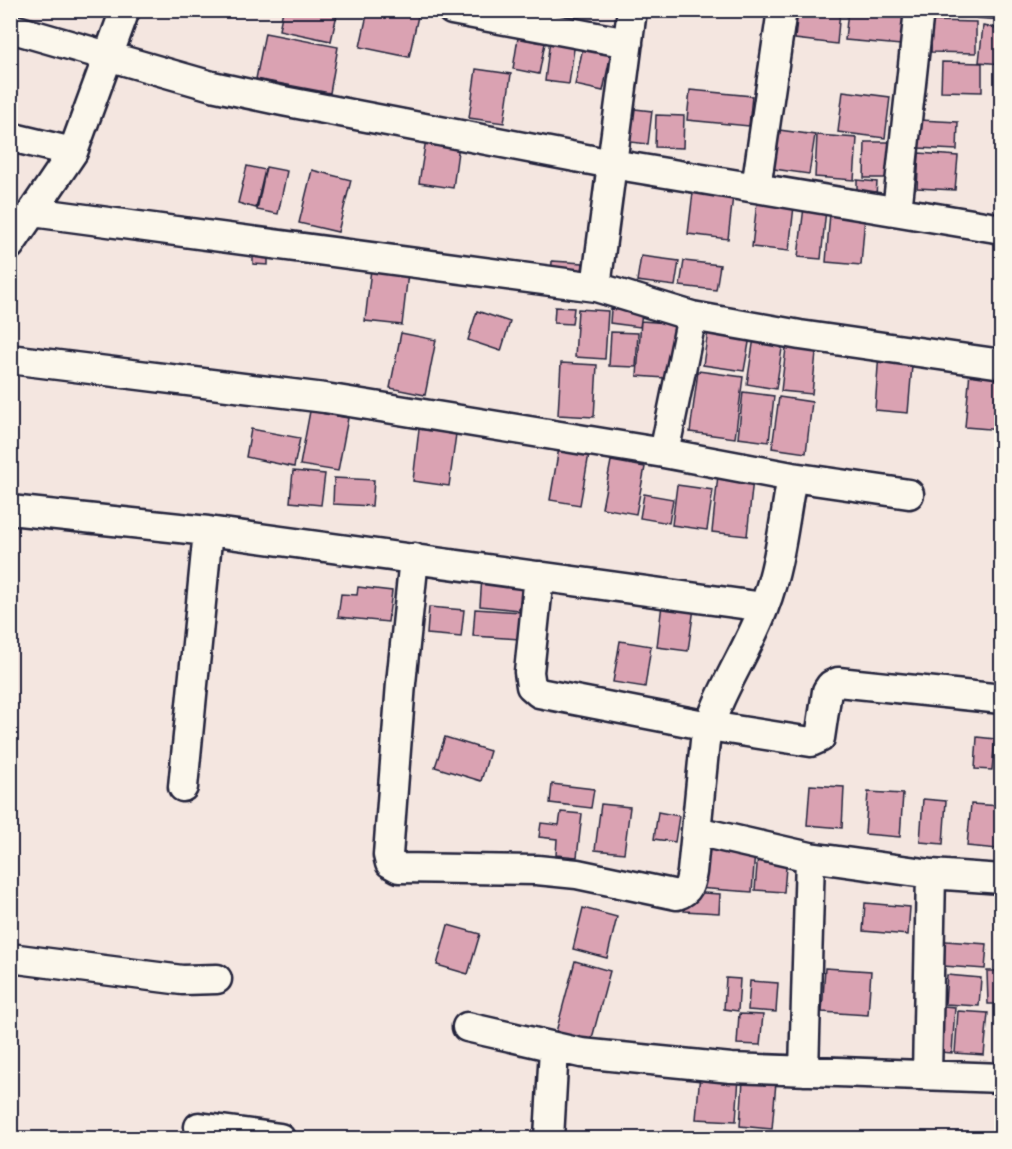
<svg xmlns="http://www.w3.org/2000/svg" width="1012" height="1149" viewBox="0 0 1012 1149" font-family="Delius,sans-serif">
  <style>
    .building { fill: #daa2b2; stroke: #22223b; stroke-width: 1.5 }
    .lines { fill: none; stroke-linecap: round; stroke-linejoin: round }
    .street-casing { stroke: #22223b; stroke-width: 33 }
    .street { stroke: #fbf7ec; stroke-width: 28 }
  </style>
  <rect width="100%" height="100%" fill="#f4e6e0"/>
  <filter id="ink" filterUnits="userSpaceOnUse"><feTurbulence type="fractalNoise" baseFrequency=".0167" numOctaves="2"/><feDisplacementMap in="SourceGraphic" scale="12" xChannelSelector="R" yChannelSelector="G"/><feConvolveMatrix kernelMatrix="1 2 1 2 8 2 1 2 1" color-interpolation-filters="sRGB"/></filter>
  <g filter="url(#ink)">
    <path class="building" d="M283 10H338L331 41 279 30Z
      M368 10H392L418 16 409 57 360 47Z
      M798 10H840L837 44 795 39Z
      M848 10 904 13 901 45 845 40Z
      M977 10H1002V20L977 18Z
      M932 21 976 22V53L931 52Z
      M983 26 1002 29V64L979 62Z
      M265 33 338 47 330 93 256 79Z
      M518 38 545 43 539 74 513 69Z
      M550 39 575 42 569 84 545 81Z
      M583 47 611 53 603 91 575 85Z
      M942 62 982 63V92L941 91Z
      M476 69 511 74 504 123 469 118Z
      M690 90 752 96 749 126 687 120Z
      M843 91 890 97 885 138 838 132Z
      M626 108 652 111 648 144 622 141Z
      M656 115 684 116 683 148 655 147Z
      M919 120 958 122 957 150 918 148Z
      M772 129 815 135 809 174 767 168Z
      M817 135 857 138 854 180 815 177Z
      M426 139 459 144 453 188 419 183Z
      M865 142H898V178H864Z
      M919 153 958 156 955 190 917 188Z
      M247 166 265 170 256 208 238 203Z
      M266 167 287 171 278 214 257 210Z
      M312 170 351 180 338 232 299 223Z
      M857 180 877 182 876 195 857 194Z
      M693 192 733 196 728 239 688 234Z
      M757 202 794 206 789 251 752 247Z
      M804 207 826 209 821 259 798 257Z
      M830 213 865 216 861 265 826 262Z
      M253 251 268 252V265L253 264Z
      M641 256 679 261 675 286 637 281Z
      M552 261 583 263 581 280 551 278Z
      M684 261 720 265 716 290 680 286Z
      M371 269 408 273 402 325 365 321Z
      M555 307 574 308 572 324 554 323Z
      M578 309 608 311 605 359 575 357Z
      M611 309 642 313 640 327 610 323Z
      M477 311 510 322 501 351 468 340Z
      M641 321 682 324 679 379 637 376Z
      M709 324 751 331 744 371 703 365Z
      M755 331 784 335 776 389 747 384Z
      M611 332 638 333 636 367 609 366Z
      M401 333 436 340 425 395 390 388Z
      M787 339 817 342 812 394 781 391Z
      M879 352 913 354 908 413 875 410Z
      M561 363 597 365 594 417 558 415Z
      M698 371 743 377 735 438 690 432Z
      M970 371 1002 374V430L965 427Z
      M743 392 774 396 769 442 738 438Z
      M779 397 812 402 806 453 772 448Z
      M310 411 348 418 338 471 300 465Z
      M251 429 300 438 294 467 246 457Z
      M419 429 456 434 449 486 413 481Z
      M559 448 589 454 580 505 550 500Z
      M611 461 645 467 636 514 602 508Z
      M293 471 325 474 321 505 290 502Z
      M718 475 753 479 747 536 712 532Z
      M334 478 374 480 372 506 333 504Z
      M677 485 713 490 707 530 672 525Z
      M644 494 673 499 669 523 640 518Z
      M482 576 522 580 519 610 480 606Z
      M358 587 392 591 388 622 338 617 341 594 357 595Z
      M662 604 694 608 688 651 657 647Z
      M429 607 464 610 461 637 427 634Z
      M475 609 522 612 520 639 473 636Z
      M620 641 651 646 645 687 613 682Z
      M445 737 490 751 481 781 435 767Z
      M977 737 995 739 992 770 975 769Z
      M552 784 594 789 591 808 550 803Z
      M810 785 844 787 842 828 807 825Z
      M868 792 903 794 900 837 865 834Z
      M923 799 946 801 943 844 920 842Z
      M601 804 630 807 624 853 595 850Z
      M971 804 1001 806 998 849 967 846Z
      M561 812 582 814 577 857 556 855 557 839 539 837 541 823 559 825Z
      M658 812 679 816 675 842 654 839Z
      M700 846 755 851 752 892 697 888Z
      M758 853 787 855 784 892 755 890Z
      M686 892 720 894 719 913 684 911Z
      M865 903 910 907 908 935 863 931Z
      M583 908 617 917 607 958 573 949Z
      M448 925 480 934 468 974 437 965Z
      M932 940 987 944 985 969 930 965Z
      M575 961 610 971 591 1042 556 1032Z
      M825 968 871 971 868 1015 822 1012Z
      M987 971H1002V1004H988Z
      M947 975 981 978 979 1006 945 1004Z
      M726 978 740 979 738 1011 724 1009Z
      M750 981 778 983 776 1012 748 1010Z
      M931 1005 955 1007 952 1053 928 1051Z
      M958 1011 988 1013 984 1055 955 1053Z
      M739 1014 763 1015 760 1045 737 1044Z
      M700 1074 739 1077 736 1121 696 1119Z
      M743 1080 776 1082 772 1129 740 1126Z"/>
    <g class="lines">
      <g class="street-casing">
        <path id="street" d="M452 10 628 43
          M10 28 212 86 283 101 612 164 1002 229
          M10 137 73 152
          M756 188 782 10
          M897 211 919 10
          M33 212 596 287 692 316 800 335 1002 364
          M10 245 73 152 125 10
          M596 287 632 10
          M10 359 325 398 664 453 792 477 909 494
          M664 453 692 316
          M10 510 208 531 764 607
          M414 558 401 683 388 855 390 863 399 868 537 870 577 874 677 895C689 891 690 884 692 872L705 741C717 693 747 653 764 607 780 566 784 520 792 477
          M539 576 529 672 531 686 539 693 709 726 811 742 820 738 827 691 831 685 838 682 1002 699
          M183 787 208 531
          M696 831 810 857 931 874 1002 879
          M10 958 182 980 217 979
          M467 1027 581 1053 731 1068 1002 1078
          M804 1071 810 857
          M927 1075 931 874
          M199 1127 280 1138
          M549 1138 554 1048"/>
      </g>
      <use href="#street" class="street"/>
    </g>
  </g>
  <rect width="1012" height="1149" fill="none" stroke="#fbf7ec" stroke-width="36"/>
  <rect x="18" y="18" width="976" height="1113" fill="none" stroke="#22223b" stroke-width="2" filter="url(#ink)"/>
</svg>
